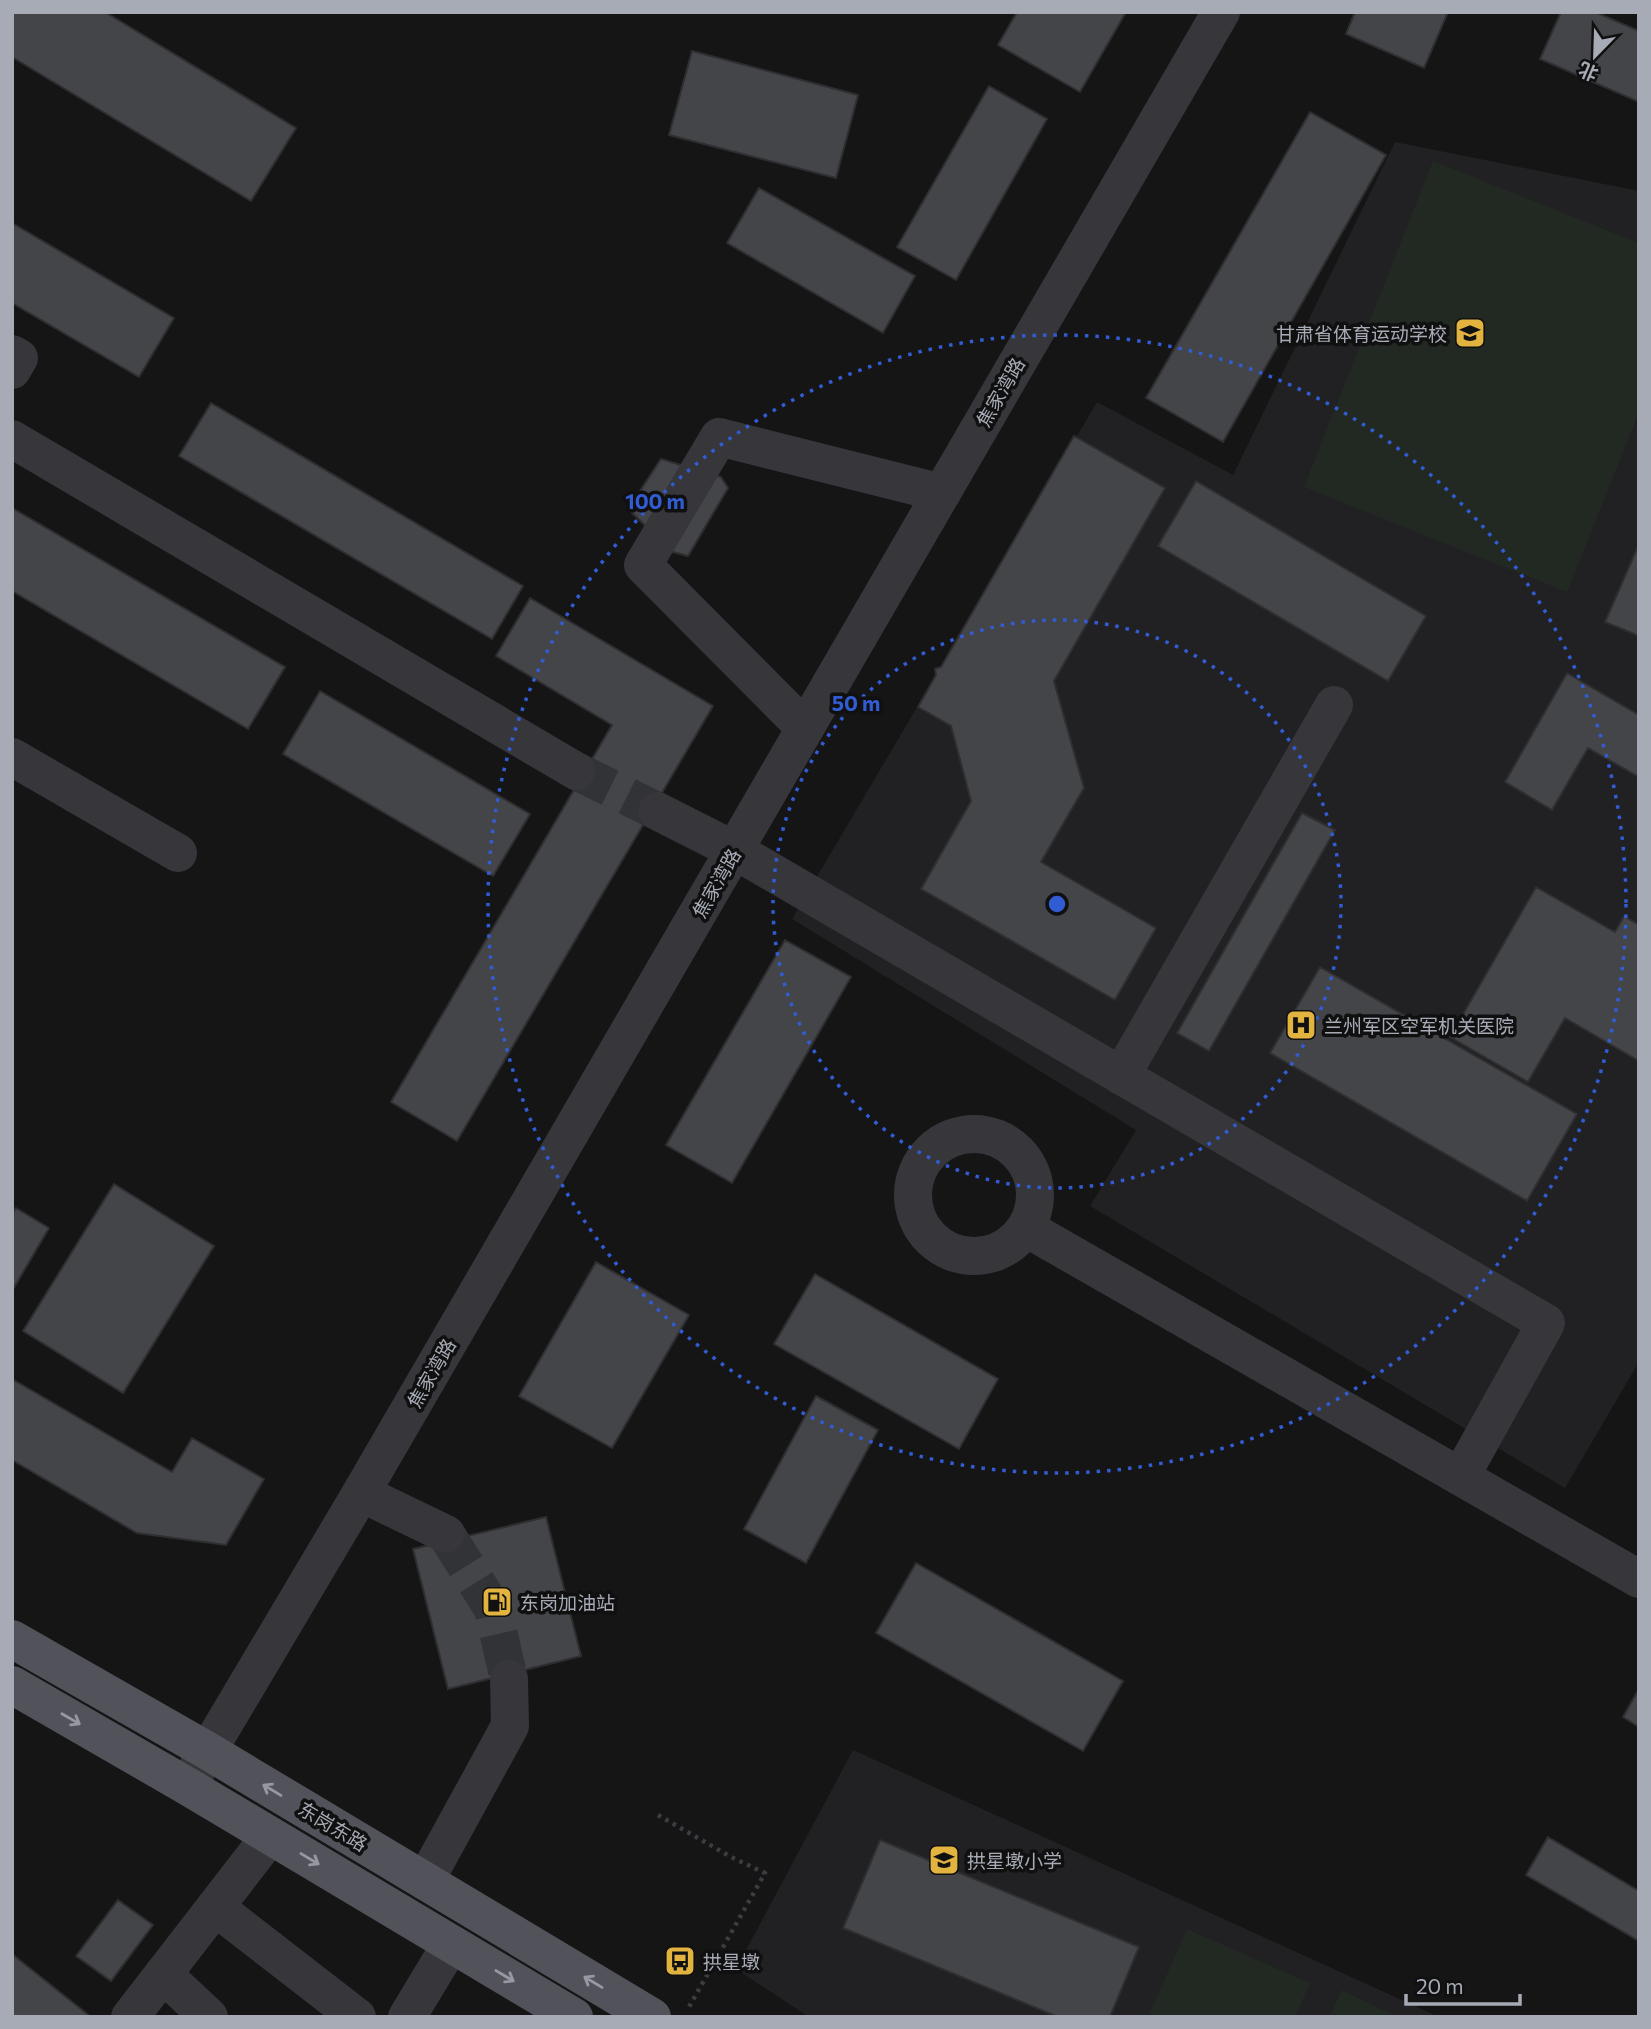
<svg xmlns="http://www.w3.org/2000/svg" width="1651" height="2029" viewBox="0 0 1651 2029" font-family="Commissioner,'Noto Sans SC',sans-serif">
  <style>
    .built { fill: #212123 }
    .green { fill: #212922 }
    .building { fill: #444549; stroke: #2f2f32; stroke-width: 2 }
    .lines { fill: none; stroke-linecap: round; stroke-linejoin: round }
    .minor-tunnel { stroke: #323336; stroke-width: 38; stroke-dasharray: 38 19; stroke-linecap: butt }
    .path { stroke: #3c3d42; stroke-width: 4.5; stroke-dasharray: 3.5 5; stroke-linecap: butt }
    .minor { stroke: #36363b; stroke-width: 38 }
    .major { stroke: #52535a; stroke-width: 38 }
    .oneway { stroke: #9699a3 }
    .ring { fill: none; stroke: #325cd3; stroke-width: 3.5; stroke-dasharray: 3.5 7 }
    .labels { text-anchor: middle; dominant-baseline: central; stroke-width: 7; stroke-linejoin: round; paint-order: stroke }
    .poi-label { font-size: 19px; fill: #a7abb5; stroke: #101011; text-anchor: start }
    .street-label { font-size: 19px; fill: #a7abb5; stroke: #101011 }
    .centre { fill: #325cd3; stroke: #101011; stroke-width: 3.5 }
    .ring-label { font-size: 21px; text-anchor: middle; font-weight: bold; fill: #325cd3; stroke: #101011; stroke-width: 7; stroke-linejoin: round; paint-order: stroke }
  </style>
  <rect width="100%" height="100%" fill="#151516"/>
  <path class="built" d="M1395 142 1639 191V1362L1565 1488 1090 1206 1136 1130 792 919 1097 402 1233 475Z
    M853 1750 1439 2017H809L736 1969Z"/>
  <path class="green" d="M1433 161 1639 243V412L1567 592 1304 487Z
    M1187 1929 1310 1983 1295 2017H1148Z
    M1342 1990 1397 2017H1329Z"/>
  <path class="building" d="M12 12H105L296 128 251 201 12 57Z
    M1017 12H1126L1080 92 998 45Z
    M1355 12H1448L1424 68 1346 34Z
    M1561 12H1595L1639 31V102L1540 59Z
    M692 51 858 95 836 178 669 135Z
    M989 86 1047 119 956 280 897 247Z
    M1310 112 1386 155 1223 442 1146 398Z
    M759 188 915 276 883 333 727 243Z
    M12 223 174 318 139 377 12 303Z
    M211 403 523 586 492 639 179 456Z
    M1074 436 1165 488 1054 681 1084 788 1041 862 1156 928 1115 1000 921 889 971 801 951 726 918 707 936 675 935 669 941 667Z
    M661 459 721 477 728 488 688 556 673 552 628 509Z
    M1196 481 1426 616 1388 681 1158 546Z
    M12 508 285 667 248 729 12 591Z
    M1639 544V636L1605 622Z
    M530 598 713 706 457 1141 391 1102 612 725 496 656Z
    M1567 673 1639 715V777L1588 748 1552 810 1505 782Z
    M320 691 530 814 493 876 283 754Z
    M1302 813 1335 830 1209 1051 1177 1033Z
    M1536 887 1615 932 1624 916 1639 925V1061L1565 1018 1528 1082 1450 1037Z
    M785 940 851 977 732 1183 666 1145Z
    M1320 967 1577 1114 1527 1201 1270 1053Z
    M114 1184 214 1246 123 1393 23 1331Z
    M16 1208 49 1228 12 1291V1214Z
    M596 1262 689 1315 612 1448 519 1396Z
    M815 1274 998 1379 959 1449 774 1344Z
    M12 1379 172 1472 192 1438 264 1479 226 1545 137 1533 12 1460Z
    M816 1396 878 1430 806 1563 744 1529Z
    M546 1517 581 1656 448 1689 413 1549Z
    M916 1563 1123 1681 1083 1751 876 1633Z
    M1639 1689V1727L1623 1717Z
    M1548 1837 1639 1891V1941L1526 1875Z
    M880 1840 1139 1947 1110 2017H1058L843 1928Z
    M118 1900 153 1925 111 1981 76 1956Z
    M12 1954 91 2017H12Z"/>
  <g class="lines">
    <path class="minor-tunnel" d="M576 771 657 811
      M446 1534 493 1609 509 1679"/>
    <path class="path" d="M658 1815 731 1857 765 1873 689 2007"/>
    <path class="minor" d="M12 354 19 358 12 370
      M12 439 576 771
      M805 728 643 565 719 437 942 493
      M12 757 178 853
      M657 811 734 850 1546 1323 1461 1476
      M1121 1076 1334 705
      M913 1195a61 61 0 1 1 122 0a61 61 0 1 1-122 0Z
      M1026 1228 1639 1579
      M361 1493 446 1534
      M187 1786 361 1493 1221 12
      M425 1881 510 1726 509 1679
      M215 1907 357 2017
      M163 1974 209 2017
      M130 2017 270 1836
      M407 2017 451 1944"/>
    <path class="major" d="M12 1639 208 1751 652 2017
      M12 1685 187 1786 574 2017"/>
  </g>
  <defs><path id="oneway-shaft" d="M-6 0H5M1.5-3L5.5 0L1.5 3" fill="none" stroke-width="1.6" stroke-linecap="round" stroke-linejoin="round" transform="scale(1.75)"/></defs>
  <g class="oneway">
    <use href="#oneway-shaft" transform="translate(71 1719) rotate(30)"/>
    <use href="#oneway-shaft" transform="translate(272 1790) rotate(-149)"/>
    <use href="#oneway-shaft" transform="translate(310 1859) rotate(31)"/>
    <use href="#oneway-shaft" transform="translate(505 1976) rotate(31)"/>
    <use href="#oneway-shaft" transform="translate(593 1982) rotate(-149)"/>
  </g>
  <g class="ring">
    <circle cx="1057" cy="904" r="284"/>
    <circle cx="1057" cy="904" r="569"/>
  </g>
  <defs>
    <g id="university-square" transform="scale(1.575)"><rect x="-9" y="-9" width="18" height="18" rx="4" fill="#e3b340" stroke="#101011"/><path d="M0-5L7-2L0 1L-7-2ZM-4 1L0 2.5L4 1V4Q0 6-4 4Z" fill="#111"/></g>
    <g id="hospital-square" transform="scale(1.575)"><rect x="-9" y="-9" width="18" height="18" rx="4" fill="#e3b340" stroke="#101011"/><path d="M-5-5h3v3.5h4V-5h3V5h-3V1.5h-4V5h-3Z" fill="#111"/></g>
    <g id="fuel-square" transform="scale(1.575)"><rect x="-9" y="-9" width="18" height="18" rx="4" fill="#e3b340" stroke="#101011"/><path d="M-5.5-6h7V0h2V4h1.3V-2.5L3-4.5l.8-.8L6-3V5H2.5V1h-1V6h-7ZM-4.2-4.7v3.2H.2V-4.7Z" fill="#111"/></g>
    <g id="school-square" transform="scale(1.575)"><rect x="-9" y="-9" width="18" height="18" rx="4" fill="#e3b340" stroke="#101011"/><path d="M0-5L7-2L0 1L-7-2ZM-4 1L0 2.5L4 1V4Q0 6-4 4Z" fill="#111"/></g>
    <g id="bus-square" transform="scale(1.575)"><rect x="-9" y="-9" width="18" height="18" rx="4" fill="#e3b340" stroke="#101011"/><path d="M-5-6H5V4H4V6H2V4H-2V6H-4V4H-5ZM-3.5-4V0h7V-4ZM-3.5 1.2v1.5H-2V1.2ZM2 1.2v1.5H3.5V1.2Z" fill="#111"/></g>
  </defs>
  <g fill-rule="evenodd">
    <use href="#university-square" x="1470" y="333"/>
    <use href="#hospital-square" x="1301" y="1025"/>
    <use href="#fuel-square" x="497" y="1602"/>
    <use href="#school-square" x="944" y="1860"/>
    <use href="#bus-square" x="680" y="1961"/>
  </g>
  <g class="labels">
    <g class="poi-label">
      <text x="1447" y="333" text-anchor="end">甘肃省体育运动学校</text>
      <text x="1324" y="1025">兰州军区空军机关医院</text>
      <text x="520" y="1602">东岗加油站</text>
      <text x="967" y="1860">拱星墩小学</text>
      <text x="703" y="1961">拱星墩</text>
    </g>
    <g class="street-label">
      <text transform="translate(1000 392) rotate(-60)">焦家湾路</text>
      <text transform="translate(716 883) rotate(-60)">焦家湾路</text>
      <text transform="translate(431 1373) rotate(-60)">焦家湾路</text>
      <text transform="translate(333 1826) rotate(31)">东岗东路</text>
    </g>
  </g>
  <circle cx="1057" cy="904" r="10" class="centre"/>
  <g class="ring-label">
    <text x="655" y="509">100 m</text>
    <text x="856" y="711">50 m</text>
  </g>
  <rect width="1651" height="2029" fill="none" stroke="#a7abb5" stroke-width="28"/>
  <g transform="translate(1595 56) rotate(203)" stroke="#101011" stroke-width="5" paint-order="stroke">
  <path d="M0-5L12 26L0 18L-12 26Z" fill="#a7abb5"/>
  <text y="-10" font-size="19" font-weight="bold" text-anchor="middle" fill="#a7abb5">北</text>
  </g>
  <path d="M1406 1994v10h114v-10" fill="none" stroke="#a7abb5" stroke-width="3.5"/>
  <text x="1416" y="1994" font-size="21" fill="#a7abb5" stroke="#101011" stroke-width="5" paint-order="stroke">20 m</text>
</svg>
